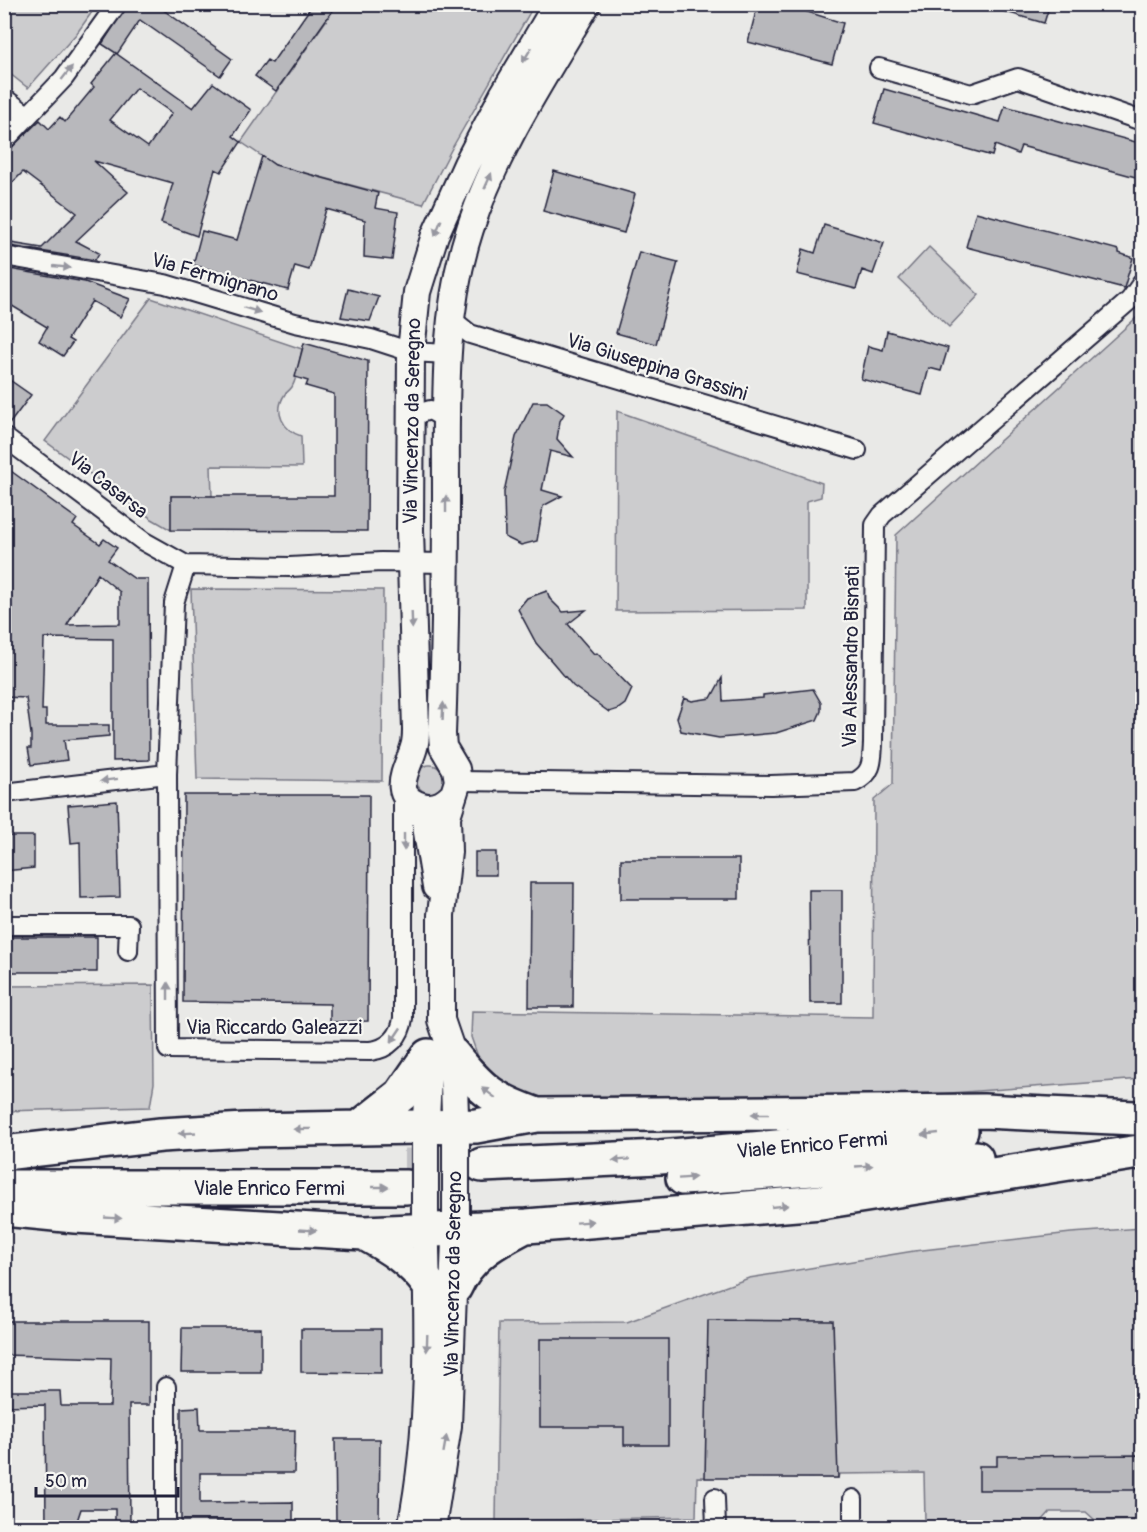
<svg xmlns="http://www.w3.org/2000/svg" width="1147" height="1532" viewBox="0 0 1147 1532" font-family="Pangolin,sans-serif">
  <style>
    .green { fill: #ccccce; stroke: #777784; stroke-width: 1.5 }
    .building { fill: #b8b8bc; stroke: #22223b; stroke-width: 1.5; fill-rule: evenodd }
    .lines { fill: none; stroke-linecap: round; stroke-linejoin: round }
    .highway-tunnel { stroke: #c1c1c5; stroke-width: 33; stroke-dasharray: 33 16; stroke-linecap: butt }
    .street-casing { stroke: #22223b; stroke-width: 22 }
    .secondary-casing { stroke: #22223b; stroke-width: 30 }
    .highway-casing { stroke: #22223b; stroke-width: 38 }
    .street { stroke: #f6f6f2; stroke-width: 18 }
    .secondary { stroke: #f6f6f2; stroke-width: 26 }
    .highway { stroke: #f6f6f2; stroke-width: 33 }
    .secondary-bridge-casing { stroke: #22223b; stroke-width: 30; stroke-linecap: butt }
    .secondary-bridge { stroke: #f6f6f2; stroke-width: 26 }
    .oneway { fill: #9797a0 }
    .labels { text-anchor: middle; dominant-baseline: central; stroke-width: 4.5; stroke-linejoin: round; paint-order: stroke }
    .street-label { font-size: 20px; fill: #22223b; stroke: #f6f6f2 }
  </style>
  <rect width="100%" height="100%" fill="#e9e9e7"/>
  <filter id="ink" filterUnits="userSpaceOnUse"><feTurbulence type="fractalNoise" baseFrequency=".0167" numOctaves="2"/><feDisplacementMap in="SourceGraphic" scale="12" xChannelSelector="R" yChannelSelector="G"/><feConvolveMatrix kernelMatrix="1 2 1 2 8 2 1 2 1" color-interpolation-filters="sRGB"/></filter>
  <g filter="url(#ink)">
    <path class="green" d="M4 5 5 4 97 5 77 33 28 88 5 70Z
      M337 5H534L451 150 423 204 275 165 241 142Z
      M929 247 979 295 949 327 899 279Z
      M151 298 302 349C299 361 298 377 292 387 290 390 287 392 285 394 273 412 283 430 301 436L302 467 211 466 212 496H171V530L152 519 45 441Z
      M1136 318 1142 324V1079L869 1099 622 1096 555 1100 519 1093 482 1068 471 1037 472 1011 873 1017 874 800 893 784 896 535Z
      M617 411 822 483 821 497 807 501V610L616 611Z
      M191 589 383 590 382 781 197 779Z
      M416 779a14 14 0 1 1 28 0a14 14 0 1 1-28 0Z
      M153 985 154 1083 150 1107 5 1111V986Z
      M1142 1228V1520L1096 1521 1086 1512H1050L1042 1521H925L924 1473 839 1474 838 1478 697 1477 696 1517 496 1521 499 1323 627 1322 749 1278 914 1251 1071 1233Z"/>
    <path class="building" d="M128 4H155L232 59 220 76 140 20 117 54 193 108 213 83 251 110 233 136 241 142 221 172 215 169 197 236 161 223 173 183 94 161 128 192 76 241 99 253 95 260 4 245V242L42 248 77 213 23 172 4 191V155L40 120 49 129 60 117 65 122 94 87 91 84 116 53 102 44ZM136 88 172 113 148 147 110 120Z
      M313 4H337L276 91 255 76 267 60 272 63Z
      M758 4H782L843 23 832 64 748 42Z
      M995 4H1050L1044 23 995 9Z
      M884 89 1000 122 1005 106 1143 144V179L1021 146 1018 154 995 145 992 156 874 123Z
      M262 156 275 165 378 193 375 208 398 212 392 260 364 257 365 220 326 209 309 270 295 266 288 290 193 265 202 231 237 240Z
      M554 171 635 194 624 233 543 211Z
      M976 212 1119 250V253L1133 258 1124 288 966 247Z
      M824 225 884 243 873 274 862 270 856 289 797 274 803 249 815 253Z
      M639 252 678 262 656 344 616 333Z
      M4 268 85 282 130 299 120 317 92 301 68 339 73 342 63 356 39 341 47 327 4 301Z
      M348 289 379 297 370 321 341 317Z
      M887 331 948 348 941 371 929 368 922 395 861 379 868 346 883 350Z
      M304 343 368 361 367 531 171 530V496H334V394L306 386 308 381 295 377Z
      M4 376 31 395 7 427 4 426Z
      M533 402H547L564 414 560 421 557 439 573 457 550 451 542 490 562 496 543 506 537 541 521 545 505 537 504 492 516 437Z
      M4 466 77 519 73 525 100 544 104 539 117 548 108 560 135 579H148L149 760 113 761V639L44 638 42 710H46V725H109V736L64 740 67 760 31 765 28 748H31V734L26 698 4 697ZM98 574 120 592V624L67 625Z
      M547 591 550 599 563 612 586 610 568 624 594 654 597 653 632 689 625 704 618 709 609 712 573 686 536 643 518 609 527 598Z
      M722 678 723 701 763 698V695L813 689 821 703V711L817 720 776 733 719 738 681 731 677 718 684 698 692 701 711 698Z
      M184 795H369L368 1021 330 1022V1004L183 1002Z
      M117 801 120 897 81 898 80 842 71 843 68 805Z
      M4 836H34V868L4 871Z
      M475 852H496V875H475Z
      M621 859H739V899H621Z
      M530 883H574L573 1007H529Z
      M809 890H842V1003H810Z
      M4 937H97V972H4Z
      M708 1320 833 1321 838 1478H705Z
      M4 1321H149V1405H129L130 1527H115V1509H81L75 1527H46L45 1405 4 1406V1391H60L61 1406H110L111 1358 4 1355Z
      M182 1328H261V1372H181Z
      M301 1329H381V1373L301 1372Z
      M540 1339H668V1445H624V1427H540Z
      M199 1407 200 1430H295L294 1473H200V1503L293 1502V1521H181V1408Z
      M335 1439H380L379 1520 336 1521Z
      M1142 1455 1143 1490H979V1466H997V1456Z"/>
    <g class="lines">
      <path class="highway-tunnel" d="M404 1165H482"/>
      <g class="street-casing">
        <path id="street" d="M879 68 971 94 1018 78 1142 121
          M4 98 27 115
          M4 141 64 78 117 4
          M4 256 165 284 295 323 371 339 411 352 447 354
          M450 318 470 334 857 450
          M410 427 417 414 430 410 442 417 446 427
          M4 437 143 541 186 565 290 567 381 562 446 563
          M186 565 174 603 167 774 168 1049 370 1051C389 1049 401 1036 403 1018V787
          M458 781 771 785 855 782C873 773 872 761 873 743L875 525 882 515 1130 300 1142 283
          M4 793 167 774
          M4 925H129L128 951
          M715 1498 716 1528
          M853 1499V1528
          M166 1528V1387"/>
      </g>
      <g class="secondary-casing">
        <path id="secondary" d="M451 797C443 805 433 809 422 806 387 796 409 767 414 747 416 741 416 735 416 729L410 530 411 352 417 292 435 235 467 164 503 95 557 4
          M419 805 425 820 436 887
          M425 1143 429 1054
          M456 1144 453 1055 441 1020V915L448 852 447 816 458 781 456 769 443 747 442 734C445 653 446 574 446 493 446 404 442 315 470 229 496 148 544 77 587 4
          M411 1528C432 1423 428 1318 425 1212
          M432 1528 448 1426 456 1214"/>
      </g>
      <g class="highway-casing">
        <path id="highway" d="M453 1055C482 1091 494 1100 537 1115
          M359 1128 401 1095 428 1056
          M4 1153 161 1135 245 1130 476 1126 537 1115 984 1111 1135 1118
          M482 1165 660 1157 961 1131
          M683 1178 976 1158
          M4 1187H406
          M4 1209 75 1216 364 1233 527 1226 821 1202 1139 1152
          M364 1233C391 1248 411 1260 429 1285
          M455 1287C468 1257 492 1243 521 1228"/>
      </g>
      <use href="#street" class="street"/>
      <use href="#secondary" class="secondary"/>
      <use href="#highway" class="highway"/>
      <g class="secondary-bridge-casing">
        <path id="secondary-bridge" d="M456 1144V1214
          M425 1212V1143"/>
      </g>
      <use href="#secondary-bridge" class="secondary-bridge"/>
    </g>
    <defs><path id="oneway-solid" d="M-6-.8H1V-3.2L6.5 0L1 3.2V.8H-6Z" transform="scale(1.5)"/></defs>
    <g class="oneway">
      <use href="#oneway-solid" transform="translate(527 55) rotate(121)"/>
      <use href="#oneway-solid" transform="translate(67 73) rotate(-52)"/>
      <use href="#oneway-solid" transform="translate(488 181) rotate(-66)"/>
      <use href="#oneway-solid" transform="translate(438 228) rotate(112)"/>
      <use href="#oneway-solid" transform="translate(62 267) rotate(6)"/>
      <use href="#oneway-solid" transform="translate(252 310) rotate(17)"/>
      <use href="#oneway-solid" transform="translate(446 504) rotate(-90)"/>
      <use href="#oneway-solid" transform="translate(412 620) rotate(88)"/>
      <use href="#oneway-solid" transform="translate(443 711) rotate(-87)"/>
      <use href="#oneway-solid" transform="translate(109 780) rotate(173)"/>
      <use href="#oneway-solid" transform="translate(404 842) rotate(90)"/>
      <use href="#oneway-solid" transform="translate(168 991) rotate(-90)"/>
      <use href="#oneway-solid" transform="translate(396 1035) rotate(124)"/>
      <use href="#oneway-solid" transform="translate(489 1093) rotate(-143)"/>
      <use href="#oneway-solid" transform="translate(760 1114) rotate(180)"/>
      <use href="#oneway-solid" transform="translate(302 1129) rotate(179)"/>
      <use href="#oneway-solid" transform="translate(187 1133) rotate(177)"/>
      <use href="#oneway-solid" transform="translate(930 1134) rotate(174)"/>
      <use href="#oneway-solid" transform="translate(621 1160) rotate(176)"/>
      <use href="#oneway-solid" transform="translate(864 1166) rotate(-3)"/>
      <use href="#oneway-solid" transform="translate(687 1178) rotate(-4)"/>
      <use href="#oneway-solid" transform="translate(380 1187)"/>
      <use href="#oneway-solid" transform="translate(780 1206) rotate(-6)"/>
      <use href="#oneway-solid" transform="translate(113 1218) rotate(3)"/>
      <use href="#oneway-solid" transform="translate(585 1222) rotate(-4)"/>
      <use href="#oneway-solid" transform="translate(308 1230) rotate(3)"/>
      <use href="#oneway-solid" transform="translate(427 1343) rotate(92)"/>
      <use href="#oneway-solid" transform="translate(445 1444) rotate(-80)"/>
    </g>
  </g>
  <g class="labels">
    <g class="street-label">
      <text transform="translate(215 277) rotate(16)">Via Fermignano</text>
      <text transform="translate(657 367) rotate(17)">Via Giuseppina Grassini</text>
      <text transform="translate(412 421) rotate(-89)">Via Vincenzo da Seregno</text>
      <text transform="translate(108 485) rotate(38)">Via Casarsa</text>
      <text transform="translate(851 657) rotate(-89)">Via Alessandro Bisnati</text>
      <text x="274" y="1027">Via Riccardo Galeazzi</text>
      <text transform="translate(812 1145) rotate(-5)">Viale Enrico Fermi</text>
      <text x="269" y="1188">Viale Enrico Fermi</text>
      <text transform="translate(453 1274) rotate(-89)">Via Vincenzo da Seregno</text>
    </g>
  </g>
  <rect width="1147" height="1532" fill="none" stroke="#f6f6f2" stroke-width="24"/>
  <rect x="12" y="12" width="1123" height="1508" fill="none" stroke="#22223b" stroke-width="2" filter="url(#ink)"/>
  <path d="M36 1487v9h142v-9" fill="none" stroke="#22223b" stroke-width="3"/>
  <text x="45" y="1487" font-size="18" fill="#22223b" stroke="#f6f6f2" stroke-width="4.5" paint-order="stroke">50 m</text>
</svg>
